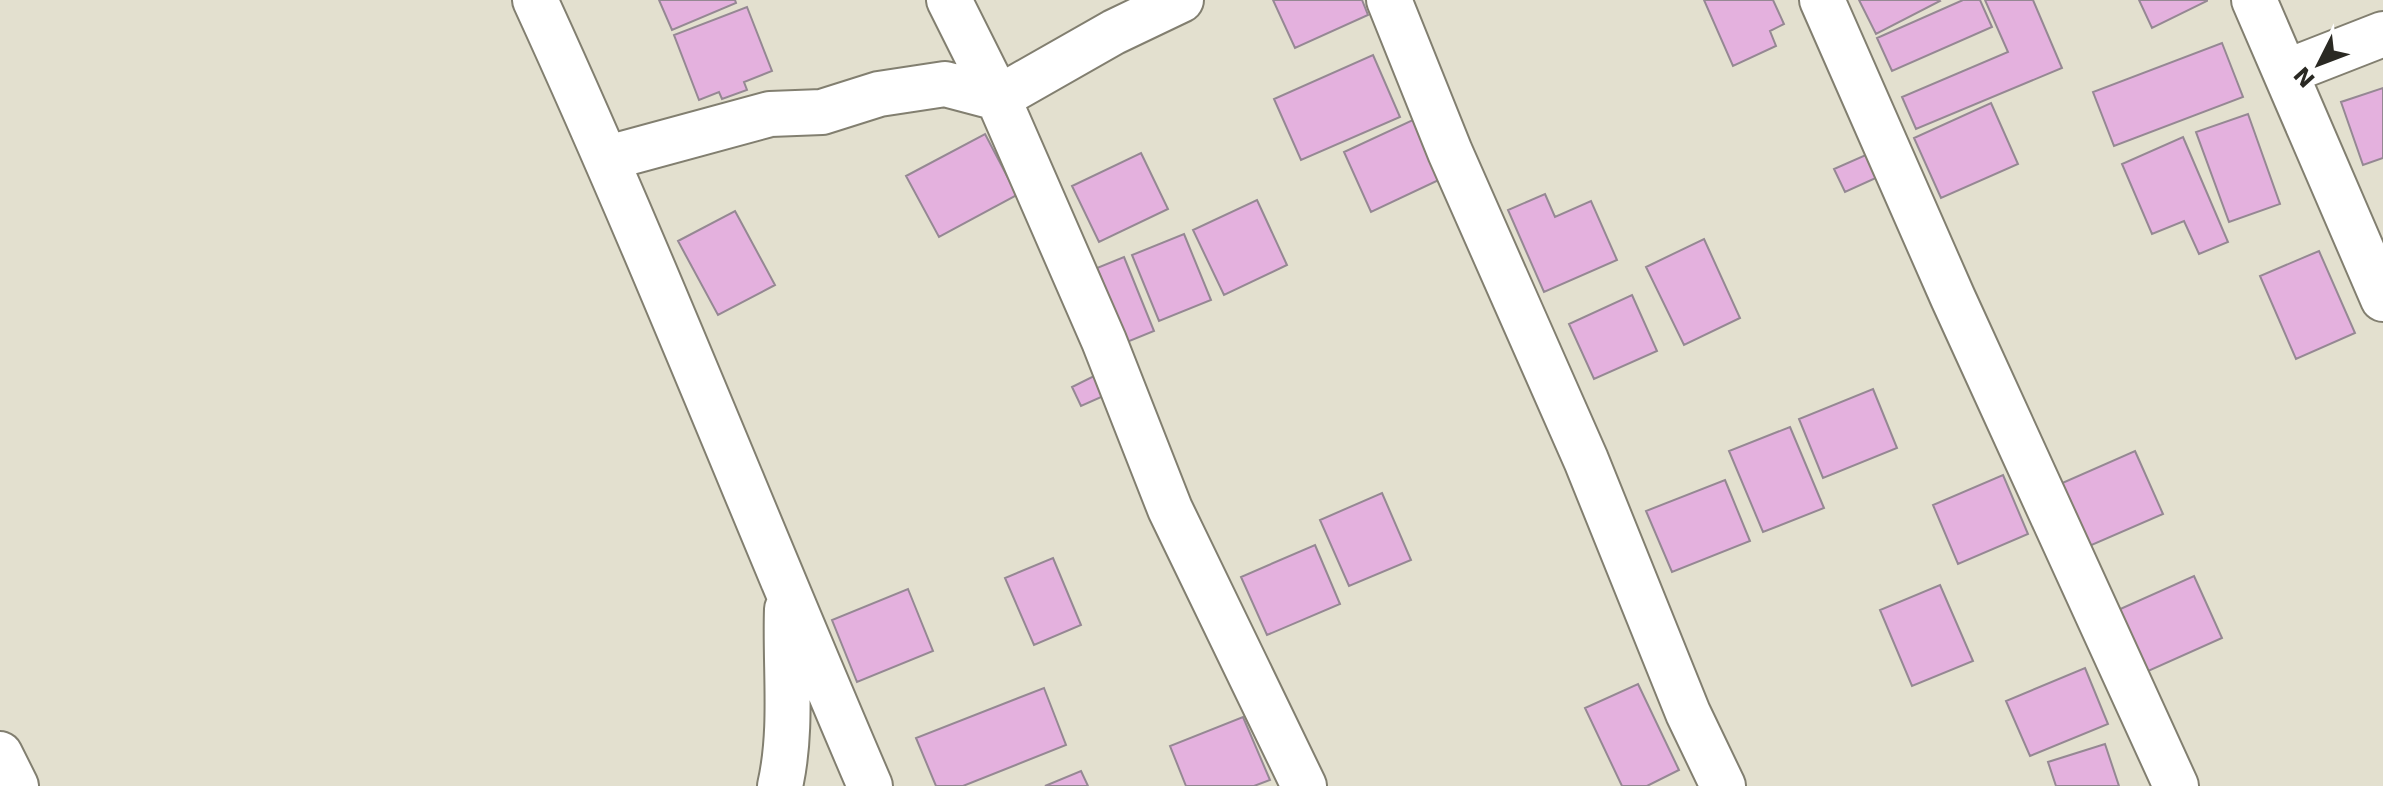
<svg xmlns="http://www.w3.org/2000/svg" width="2383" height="786" viewBox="0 0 2383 786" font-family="'DejaVu Sans',sans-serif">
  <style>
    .building { fill: #e4b1de; stroke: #958893; stroke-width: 2 }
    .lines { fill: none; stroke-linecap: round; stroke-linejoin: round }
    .minor-casing { stroke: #827f70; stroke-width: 48 }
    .minor { stroke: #fff; stroke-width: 44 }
  </style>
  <rect width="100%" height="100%" fill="#e3e0cf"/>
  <path class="building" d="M659 0H735L736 3 672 30Z
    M1273 0H1362L1368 15 1295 48Z
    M1704 0H1773L1784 24 1770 31 1776 46 1733 66Z
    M1859 0H1939L1940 1 1876 34Z
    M1963 0H1980L1992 27 1892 71 1877 38Z
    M1985 0H2033L2062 68 1916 129 1902 97 2008 52Z
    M2139 0H2207V1L2152 28Z
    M747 7 772 71 744 82 747 90 722 99 719 92 699 100 674 35Z
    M2222 43 2243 97 2114 146 2093 92Z
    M1373 55 1400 117 1301 160 1274 99Z
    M2383 88V158L2363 165 2341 102Z
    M1991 103 2018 164 1941 198 1914 138Z
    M2248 114 2280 204 2229 222 2196 132Z
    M1415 119 1443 178 1371 212 1344 152Z
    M985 134 1017 195 939 237 906 176Z
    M2183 137 2228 242 2199 254 2184 221 2152 234 2122 164Z
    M1141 153 1168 209 1099 242 1072 186Z
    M1868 154 1878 177 1845 192 1834 169Z
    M1545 194 1555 217 1591 201 1617 260 1544 292 1508 210Z
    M1257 200 1287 265 1224 295 1193 230Z
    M735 211 775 285 718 315 678 241Z
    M1184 234 1211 300 1159 321 1132 255Z
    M1704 239 1740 318 1684 345 1646 267Z
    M2319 251 2355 333 2296 359 2260 276Z
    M1124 257 1154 331 1127 342 1097 268Z
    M1632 295 1657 351 1594 379 1569 324Z
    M1098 374 1108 394 1081 406 1072 387Z
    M1873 389 1897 448 1823 478 1799 419Z
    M1790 427 1824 508 1763 532 1729 451Z
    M2135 451 2163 514 2087 547 2060 484Z
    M2003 475 2028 534 1958 564 1933 505Z
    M1725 480 1750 541 1672 572 1646 511Z
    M1382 493 1411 560 1349 586 1320 520Z
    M1315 545 1340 604 1267 635 1241 577Z
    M1053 558 1081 625 1034 645 1005 578Z
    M2194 576 2222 638 2146 672 2118 610Z
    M1940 585 1973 661 1912 686 1880 610Z
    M908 589 933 651 857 682 832 620Z
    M2085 668 2108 724 2030 756 2006 701Z
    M1638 684 1679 770 1647 786H1622L1585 708Z
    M1044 688 1066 745 963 786H936L916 738Z
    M1243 717 1270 780 1254 786H1186L1170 746Z
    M2105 744 2119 786H2056L2048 762Z
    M1081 771 1088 786H1045Z"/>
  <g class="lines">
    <g class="minor-casing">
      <path id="minor" d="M535 0C654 259 757 524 870 786
        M949 0 998 98 1104 341 1170 509 1304 786
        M1389 0 1450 152 1586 460 1688 713 1723 786
        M1822 0 1953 298 2176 786
        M2254 0 2383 299
        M2286 72 2383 34
        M608 158 770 114 822 112 879 94 945 84 998 98 1114 32 1181 0
        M0 754 16 786
        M780 786C793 729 785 668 787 609"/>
    </g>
    <use href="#minor" class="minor"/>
  </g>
  <g transform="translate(2319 64) rotate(228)" stroke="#ffffff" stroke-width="6" paint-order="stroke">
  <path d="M0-6L14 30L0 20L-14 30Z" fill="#2a2923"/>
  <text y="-12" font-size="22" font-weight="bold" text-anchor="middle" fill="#2a2923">N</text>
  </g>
</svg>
